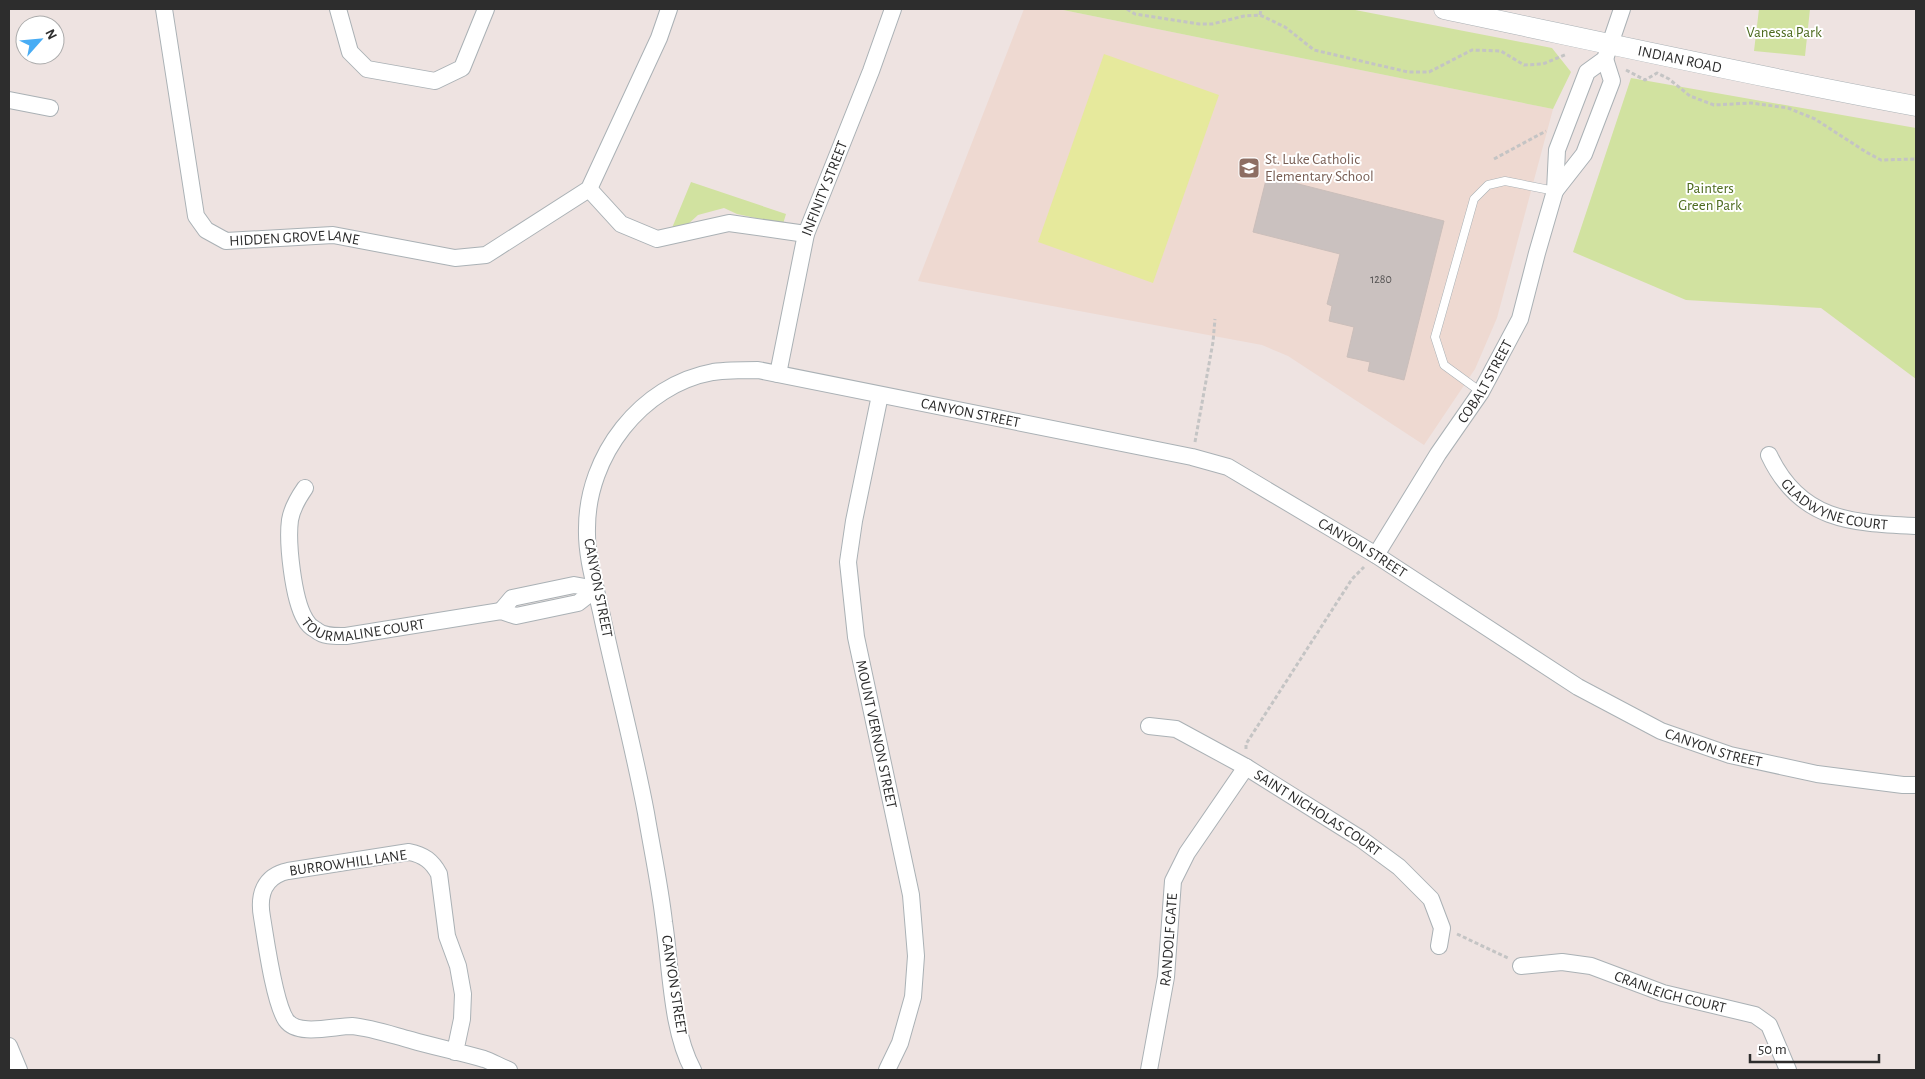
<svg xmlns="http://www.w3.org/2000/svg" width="1925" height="1079" viewBox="0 0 1925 1079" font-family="'Alegreya Sans',sans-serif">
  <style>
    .education { fill: #eed9d1 }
    .green { fill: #d1e2a0 }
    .pitch { fill: #e6e99c }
    .building { fill: #cac1bf; stroke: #cabeba }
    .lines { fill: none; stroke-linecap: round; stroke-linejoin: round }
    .service-casing { stroke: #aab1b5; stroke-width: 9 }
    .minor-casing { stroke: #aab1b5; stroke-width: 18 }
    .tertiary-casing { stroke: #aab1b5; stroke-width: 21 }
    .path { stroke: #c4c4c4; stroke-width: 3; stroke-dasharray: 4 2.5; stroke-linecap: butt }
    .service { stroke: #fff; stroke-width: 8 }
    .minor { stroke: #fff; stroke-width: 16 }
    .tertiary { stroke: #fff; stroke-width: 20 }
    .labels { text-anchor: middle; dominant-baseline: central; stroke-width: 4; stroke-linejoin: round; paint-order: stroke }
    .number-label { font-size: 12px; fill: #545252 }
    .park-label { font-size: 15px; fill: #4c6a1e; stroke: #fff }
    .street-label { font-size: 15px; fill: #2d2d2d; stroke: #fff }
    .education-label { font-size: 15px; fill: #785e54; stroke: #fff; text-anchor: start }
  </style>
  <rect width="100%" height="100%" fill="#eee3e1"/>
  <path class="education" d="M1024 9H1058L1553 109 1497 318 1475 369 1424 445 1288 356 1262 345 918 281Z"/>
  <path class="green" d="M1058 9H1350L1552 48 1571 72 1553 109Z
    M1759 9H1810L1805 56 1754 51Z
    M1631 78 1916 128V379L1821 308 1686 300 1573 252Z
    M691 182 786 214 783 224 737 214 724 208 698 215 686 226 672 228Z"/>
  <path class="pitch" d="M1104 54 1219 95 1153 283 1038 242Z"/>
  <path class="building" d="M1267 176 1444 221 1404 380 1368 371 1370 362 1347 357 1354 327 1329 321 1332 306 1327 304 1340 254 1253 232Z"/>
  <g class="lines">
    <g class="service-casing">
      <path id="service" d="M1481 392 1444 365 1435 337 1474 199 1488 185 1505 181 1555 191"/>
    </g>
    <g class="minor-casing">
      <g id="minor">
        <path id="s1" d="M164 9 196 216 206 230 226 241 333 235 455 258 486 255 589 189 659 38 669 9"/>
        <path d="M338 9 350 52 367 69 435 81 462 68 486 9"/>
        <path d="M9 100 50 108"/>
        <path d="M589 189 621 224 657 239 729 223 806 234"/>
        <path d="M1555 191 1584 154 1612 81 1605 59"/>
        <path id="s2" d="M778 374 806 234 871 71 893 9"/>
        <path id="s3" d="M880 395 854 521 848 562 856 637 911 895 916 956 913 997 900 1043 887 1070"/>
        <path id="s4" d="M1769 455C1800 521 1851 523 1916 526"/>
        <path id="s5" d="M305 488C298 498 292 508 290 520 287 542 293 599 305 619 307 623 312 628 316 630 324 637 336 636 346 636L501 611 516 616 573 604 578 603 596 589"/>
        <path id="s6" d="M1376 555 1438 454 1481 392 1520 319 1537 253 1555 191 1557 150 1587 72 1605 59 1622 9"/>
        <path d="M501 611 512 598 574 585 596 589"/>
        <path id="s7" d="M1149 726 1176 729 1246 767 1361 839 1399 867 1431 899 1442 928 1439 946"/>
        <path id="s8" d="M1521 966 1562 962 1591 966 1663 993 1755 1015 1769 1025 1788 1070"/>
        <path d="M9 1046 19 1070"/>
        <path d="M455 1052 462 1019 463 994 458 966 447 936 439 874C432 861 424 855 409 852L288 871C264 876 258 895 262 917 266 941 274 1002 286 1020 298 1037 334 1026 352 1026 372 1028 392 1035 411 1040 435 1047 460 1052 484 1059 493 1062 500 1067 509 1070"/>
        <path id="s9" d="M693 1070C671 1030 671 967 664 922 660 886 652 849 646 813 634 749 617 685 603 621 597 591 586 559 587 528 587 456 641 385 713 372 728 370 743 370 758 370L1192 457 1228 467 1376 555 1578 687 1661 731 1730 755 1817 774 1903 785H1916"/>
        <path id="s10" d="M1149 1070 1166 977 1173 881 1187 853 1246 767"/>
      </g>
    </g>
    <g class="tertiary-casing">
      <g id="tertiary">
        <path id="s11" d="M1444 9C1601 42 1758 77 1916 106"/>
      </g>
    </g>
    <path class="path" d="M1127 9 1135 14 1199 24H1212L1244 16 1260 15 1285 27 1314 50 1408 72H1429L1472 50 1501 51 1524 65 1543 64 1567 54
      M1260 15 1261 9
      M1626 70 1645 80 1657 73 1669 79 1690 96 1714 105 1751 103 1788 108 1815 119 1866 152 1881 160 1916 159
      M1494 159 1546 131
      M1195 442 1213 342 1215 319
      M1246 749V744L1352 579 1364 567
      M1457 934 1508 958"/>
    <use href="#service" class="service"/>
    <use href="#minor" class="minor"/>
    <use href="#tertiary" class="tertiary"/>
  </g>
  <defs>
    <g id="school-square" transform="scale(1.125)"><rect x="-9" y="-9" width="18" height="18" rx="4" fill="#8d6e63" stroke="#fff"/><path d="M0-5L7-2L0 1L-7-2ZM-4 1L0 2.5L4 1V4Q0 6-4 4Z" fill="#fff"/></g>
  </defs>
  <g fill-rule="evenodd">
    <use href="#school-square" x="1249" y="168"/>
  </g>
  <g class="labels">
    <g class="number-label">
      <text x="1381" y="279">1280</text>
    </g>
    <g class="park-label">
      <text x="1784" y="32">Vanessa Park</text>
      <text x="1710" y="188">Painters<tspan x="1710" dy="17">Green Park</tspan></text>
    </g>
    <g class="street-label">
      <text stroke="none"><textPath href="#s11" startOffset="241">INDIAN ROAD</textPath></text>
      <text stroke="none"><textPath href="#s2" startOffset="192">INFINITY STREET</textPath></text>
      <text stroke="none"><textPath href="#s1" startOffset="318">HIDDEN GROVE LANE</textPath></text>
      <text stroke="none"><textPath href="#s6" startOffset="205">COBALT STREET</textPath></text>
      <text stroke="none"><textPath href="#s9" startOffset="1032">CANYON STREET</textPath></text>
      <text stroke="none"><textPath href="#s4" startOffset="88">GLADWYNE COURT</textPath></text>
      <text stroke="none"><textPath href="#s9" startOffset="1452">CANYON STREET</textPath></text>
      <text transform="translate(598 588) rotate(79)">CANYON STREET</text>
      <text stroke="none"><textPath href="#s5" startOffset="200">TOURMALINE COURT</textPath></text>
      <text stroke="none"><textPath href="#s3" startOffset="345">MOUNT VERNON STREET</textPath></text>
      <text stroke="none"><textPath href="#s9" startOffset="1858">CANYON STREET</textPath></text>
      <text stroke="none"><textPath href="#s7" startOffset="192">SAINT NICHOLAS COURT</textPath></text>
      <text transform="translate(348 863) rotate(-8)">BURROWHILL LANE</text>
      <text stroke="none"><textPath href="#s10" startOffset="132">RANDOLF GATE</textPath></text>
      <text transform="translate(674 985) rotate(81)">CANYON STREET</text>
      <text stroke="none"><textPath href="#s8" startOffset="154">CRANLEIGH COURT</textPath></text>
    </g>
    <g class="education-label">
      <text x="1265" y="159">St. Luke Catholic<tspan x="1265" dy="17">Elementary School</tspan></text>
    </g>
  </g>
  <rect width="1925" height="1079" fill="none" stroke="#2d2d2d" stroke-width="20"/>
  <g transform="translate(40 40) rotate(63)"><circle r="24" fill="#ffffff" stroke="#ababab"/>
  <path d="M0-4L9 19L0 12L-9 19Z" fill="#48acf4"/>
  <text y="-8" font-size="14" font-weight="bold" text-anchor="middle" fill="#2d2d2d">N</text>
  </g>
  <path d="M1750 1054v8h129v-8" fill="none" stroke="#2d2d2d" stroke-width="2.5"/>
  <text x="1758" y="1054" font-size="15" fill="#2d2d2d" stroke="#ffffff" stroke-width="4" paint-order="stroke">50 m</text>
</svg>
